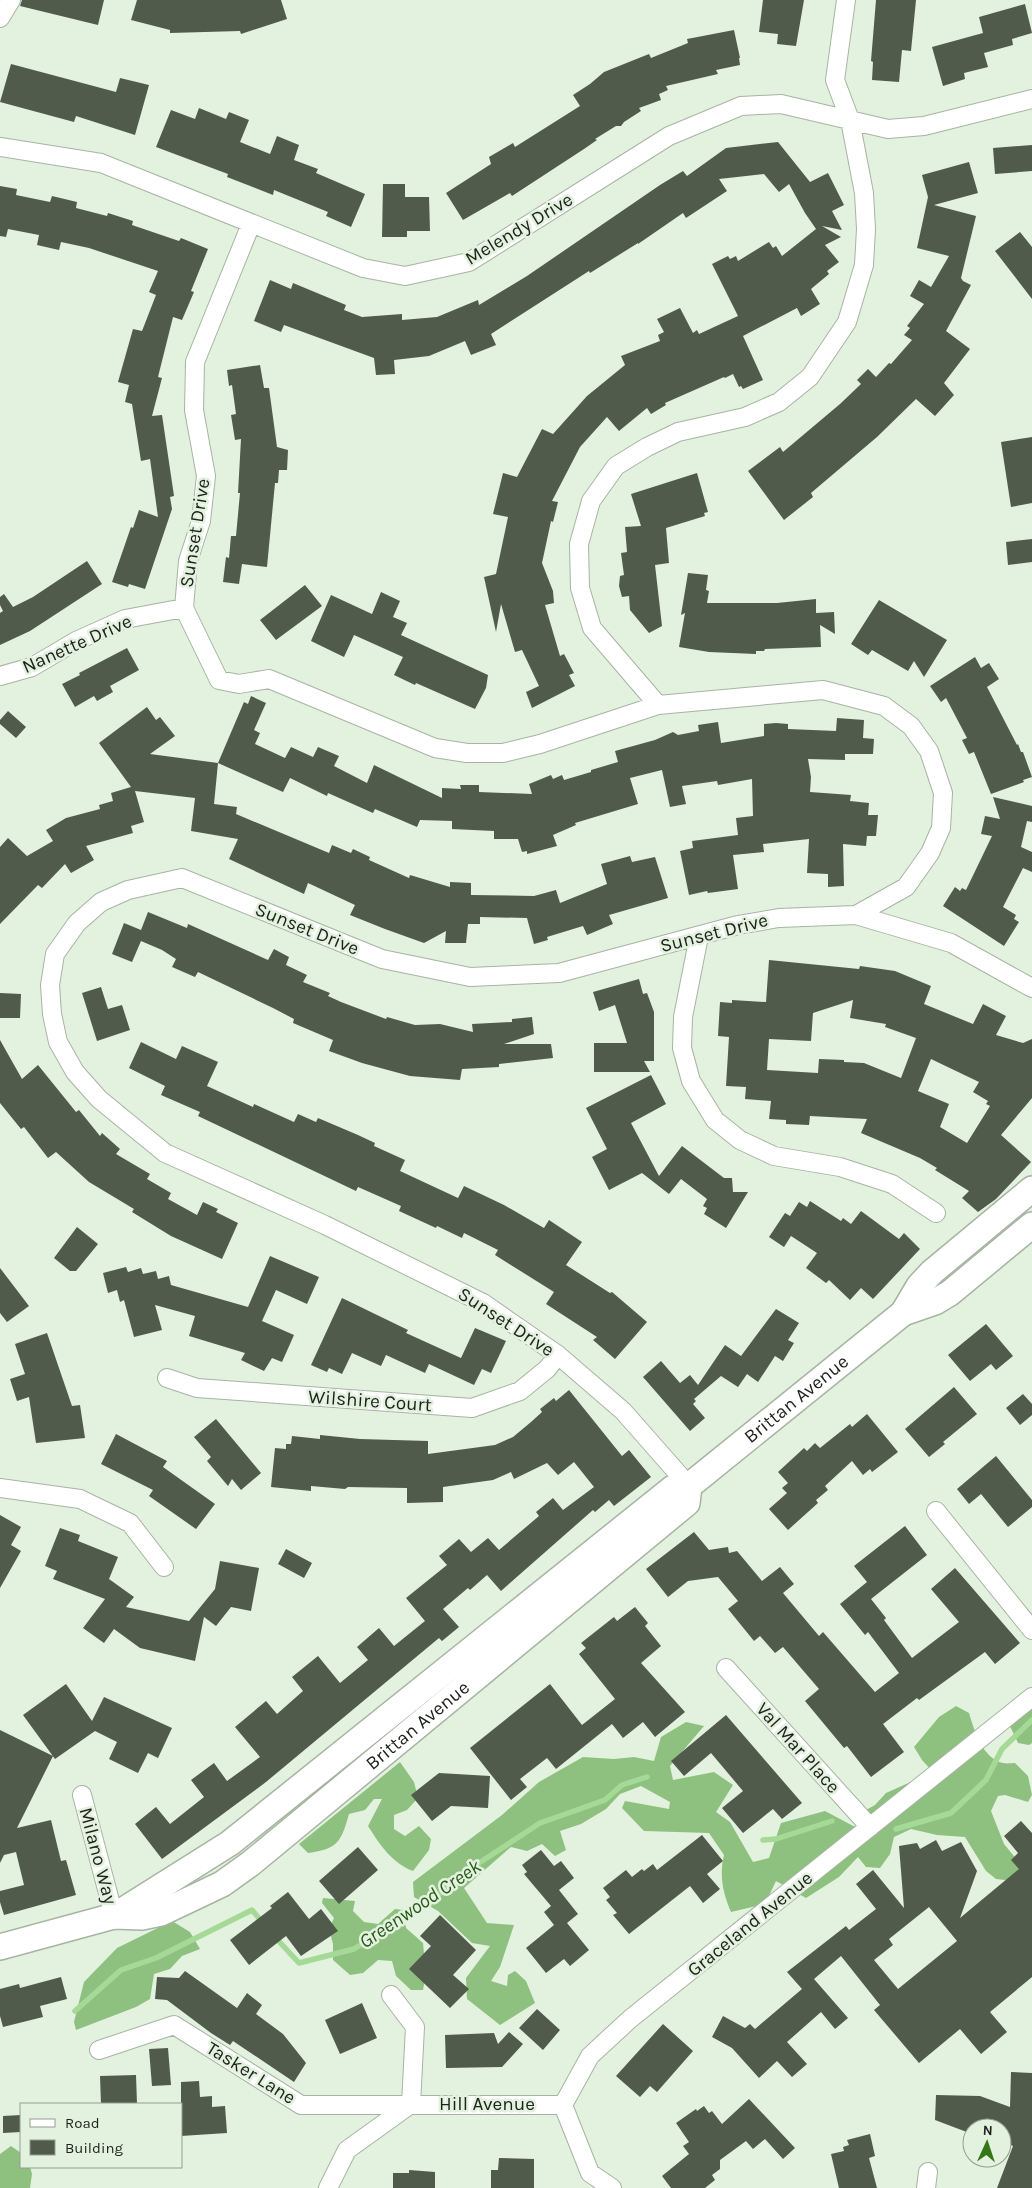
<svg xmlns="http://www.w3.org/2000/svg" width="1032" height="2188" viewBox="0 0 1032 2188" font-family="Karla,sans-serif">
  <style>
    .forest { fill: #8ec17f }
    .lines { fill: none; stroke-linecap: round; stroke-linejoin: round }
    .stream { stroke: #a5d996; stroke-width: 5.5 }
    .building { fill: #505b4c; fill-rule: evenodd }
    .minor-casing { stroke: #a7b4a3; stroke-width: 20 }
    .secondary-casing { stroke: #a7b4a3; stroke-width: 28 }
    .minor { stroke: #fff; stroke-width: 18 }
    .secondary { stroke: #fff; stroke-width: 25 }
    .labels { text-anchor: middle; dominant-baseline: central; stroke-width: 5; stroke-linejoin: round; paint-order: stroke }
    .street-label { font-size: 19px; fill: #1c211a; stroke: #e3f1df }
    .water-label { font-size: 20px; font-style: italic; fill: #295918; stroke: #e3f1df }
  </style>
  <rect width="100%" height="100%" fill="#e3f1df"/>
  <path class="forest" d="M1032 1700V1743L1029 1745 1018 1743 1009 1724Z
    M956 1706 969 1713C974 1730 983 1759 1003 1763 1007 1764 1012 1763 1015 1763L1028 1776 1032 1795 1028 1802 1005 1795 998 1796 991 1811 1004 1844 1023 1867V1882L996 1879 986 1871 965 1837 937 1835 911 1829 894 1837 890 1854 880 1868 866 1867 858 1857 839 1877 806 1898 776 1881 765 1904 731 1912C723 1893 719 1876 724 1855L709 1833 644 1831 622 1808 625 1801 669 1809 670 1802 641 1786 620 1794 606 1809 581 1824 560 1831 566 1850 555 1856 542 1844 527 1851 511 1847 464 1888 487 1923 514 1925 500 1967 491 1981 507 1986 508 1975 515 1971 526 1981 535 2003 500 2025 467 1999 466 1978 490 1946 472 1943 438 1911 414 1897 413 1882 502 1815 539 1782 583 1757 614 1759 634 1757 654 1761 661 1737 686 1722 704 1726 670 1766 673 1780 714 1772 733 1785 716 1812 730 1822 753 1862 769 1858 781 1823 825 1811 857 1828 866 1810 875 1805 886 1793 933 1772 922 1760 914 1747 939 1717Z
    M400 1762 414 1782 418 1798 407 1810 394 1815V1829L405 1836 419 1826 431 1839 429 1850 413 1871C392 1863 380 1845 368 1826L382 1799H374L365 1810 349 1814C341 1842 338 1849 308 1853L299 1844Z
    M323 1898 355 1901 353 1911 364 1922 378 1924 395 1909 403 1910 406 1928 423 1943 426 1974 423 1990H411L396 1976 392 1961 378 1960 363 1973 350 1975 333 1960V1944L329 1929 334 1918 322 1903Z
    M172 1921 190 1932 200 1949 182 1956 170 1969 154 1974 150 1999 136 2007 76 2030 74 2022 84 1982 117 1948Z
    M11 2146 21 2153V2167H30L32 2174 30 2188H0V2154Z"/>
  <g class="lines">
    <path class="stream" d="M896 1829 951 1813 986 1780 1002 1749 1032 1720
      M763 1840 776 1839 832 1821
      M274 1936 299 1963 354 1949 438 1895 479 1863 540 1823 605 1800 622 1785 647 1777
      M75 2011 121 1970 156 1958 252 1910 263 1923"/>
  </g>
  <path class="building" d="M22 0H104L98 25 20 6Z
    M137 0H281L287 19 241 34 240 31 170 33V30L131 20Z
    M763 0H804L796 46 777 44 778 34 759 32Z
    M876 0H916L911 51 902 50 899 82 872 80 873 62 871 61Z
    M1025 4 1032 33 1012 39 1013 45 984 53 988 67 964 73 965 79 943 86 932 47 983 33 979 17Z
    M734 30 740 58H739L740 65 716 70 718 74 666 86 668 90 659 94 661 100 639 108 641 111 624 122 621 126H616L595 139 597 140 584 149 512 196 510 193 463 220 446 193 491 164 489 157 513 143 515 147 580 106 573 95 590 84 604 72 649 54 651 58 688 43 687 39Z
    M11 64 116 92 120 78 149 85 135 135 76 116 74 122 0 102Z
    M199 108 226 119 229 112 249 120 240 142 270 154 277 136 299 145 294 160 318 169 316 173 365 194 351 227 326 216 328 212 306 203 274 190 273 195 227 177 228 174 156 147 171 110 195 119Z
    M778 142 810 182 828 173 844 205 832 211 842 230 822 226 841 237 825 245 839 262 827 271 829 274 811 289 820 304 801 316 797 308 743 336 763 380 743 389 741 386 739 387 733 374 725 378 724 377 665 403 666 405 651 414 647 408 619 431 607 417 580 447 552 501 558 502 553 522 551 521 542 563 553 591 554 603 545 605 560 656 564 654 574 673 569 675 575 686 532 708 526 692 539 686 522 650 515 652 501 604 496 632 484 577 496 574 508 517 493 514 503 473 517 477 542 429 553 434 587 396 625 365 621 356 660 341 658 335 664 332 657 319 680 308 693 333 697 330 699 334 738 316 712 264 728 256 730 259 736 256 738 261 769 242 773 248 776 246 782 256 816 229 805 213 789 184 779 192 764 174 719 179 727 191 686 218 683 213 638 244V243L590 273 589 271 491 334 496 345 471 355 465 341 429 356 394 360 395 374 376 375 374 358 284 325 281 332 254 321 270 280 291 289 293 283 346 305 344 310 362 317 402 314V320L437 317 478 300 479 305 527 276 660 185 683 171 687 176 726 148Z
    M1032 145V171L995 174 993 148Z
    M969 162 978 193 934 205 976 216 961 278 963 281 971 285 946 331 970 349 944 383 954 395 935 416 916 399 877 437 811 493 813 497 784 520 748 471 780 447 783 452 840 404 861 384 857 380 868 369 876 377 889 363 891 364 912 340 904 335 910 328 907 326 924 304 910 296 919 280 931 287 949 256 917 248 928 197 922 175Z
    M383 184H405V197H429L430 231H407V237H382Z
    M0 186 17 189 16 195 50 202 52 196 77 202 76 208 107 216 108 213 133 221 132 225 179 241 181 238 208 249 191 291 194 292 182 320 173 317 158 377 162 378 152 416 162 415 174 496 170 497 172 509 145 589 129 584 128 587 112 582 131 527 133 528 139 510 158 517 150 459 141 461 132 404 125 402 129 385 118 382 133 329 142 331 156 295 149 292 158 271 89 248 61 242 59 250 37 245 39 235 8 229 6 237 0 236Z
    M1020 232 1032 247V299L995 251Z
    M260 365 264 388H269L277 447 288 450 287 470H279L278 483H275L267 567 242 564 239 584 223 582 226 557 229 558 231 536H236L240 493H238L241 439 235 440 231 415 236 414 232 385 229 386 227 370Z
    M1032 437V503L1011 507 1001 442Z
    M697 473 708 512 704 513 705 516 666 528 669 563 655 565 662 626 649 633 630 610 629 596 622 597 619 586 620 576 624 575 621 553 627 552 625 527 641 526 631 494Z
    M1032 539V562L1008 565 1006 542Z
    M87 561 102 584 30 631 0 645V613L3 611 0 605V597L4 594 13 607 33 597Z
    M688 573 708 575 706 590 709 591 707 603H777L816 599V613L834 612 835 634 820 625 821 647 765 649 764 651H756V654L709 652 679 647 685 613 681 615Z
    M305 585 322 606 276 640 260 620Z
    M381 592 400 601 393 617 407 623 401 635 488 675 486 688 475 709 416 683 415 685 394 675 403 657 354 635 344 657 311 641 331 595 372 614Z
    M879 600 947 640 924 677 914 661 908 671 872 650 868 655 851 644Z
    M127 648 139 670 110 686 113 692 97 701 94 696 75 707 62 684 80 675 79 673Z
    M975 657 981 668 989 663 999 679 987 687 1017 745 1018 744 1021 752H1023L1032 777 1023 780 1024 782 991 794 974 752 969 754 962 740 967 738 946 698 941 702 930 686Z
    M251 696 266 703 254 730 260 733 255 744 285 758 291 747 313 757 318 747 339 756 334 766 367 783 374 765 442 798V788L461 789 460 785H479V792L532 794 529 784 551 775 553 779 562 775 564 780 591 772V770L618 762 615 751 655 740 673 732 678 735 699 731 698 725 718 722 721 743 764 736V724L776 723 788 724V729L836 731 837 718 864 720 863 738 874 739 873 754H845V760L808 759 811 777 810 792 851 795 850 801 869 803 868 815H878L876 836H867L866 846 843 844 844 886 828 887V874L807 873 809 839 763 844 764 852 733 855 738 889 708 893 707 891 689 895 680 851 693 848 692 841 738 835 736 818 753 816 752 779 718 785 717 781 682 786 686 804 670 807 662 770 630 778 638 804 575 823 576 825 553 835 557 846 527 854V851L522 852 518 839H494V831L452 829V821L420 820 417 827 375 809 373 813 328 793 327 796 290 778 283 792 218 763 214 804 237 807 236 814 329 853 332 845 351 853 353 849 370 857 369 860 409 878 410 875 450 887V882L471 883V895L534 896 556 890 560 903 607 884 601 864 630 856 632 862 655 857 668 898 609 915 613 924 587 935 583 926 547 937 548 940 534 944 527 918 480 917V924H468L466 943H445L446 931 424 943 385 929 350 915 355 905 308 883 304 894 229 859 238 839 191 831 195 798 135 791 144 822 131 826 133 833 86 846 94 860 71 873 65 864 42 888 38 885 0 924V847L8 838 27 856 53 841 46 830 66 818 100 809 99 805 113 801 111 793 131 787 99 743 147 707 156 720 160 717 175 736 150 754 218 763 244 702 248 704Z
    M8 711 26 727 16 738 0 724V720Z
    M993 797 1032 806V822L1027 821 1021 847 1032 852V872L1023 868 1003 907 1016 915 1014 919 1019 922 1004 946 943 906 955 887 960 891 962 888 966 890 992 836 981 834 985 816 1000 819Z
    M148 912 187 928 188 924 268 960 274 949 289 957 286 965 307 975 303 982 330 993 328 996 341 1002 386 1019 387 1017 415 1025 440 1024 473 1032 472 1024 512 1022V1019L532 1017 534 1034 504 1044H551L553 1058 499 1064V1067L462 1069 460 1080 410 1076 362 1063 329 1051 333 1040 293 1023 294 1019 273 1008 198 972 195 977 172 967 176 959 162 950 141 941 132 962 112 954 124 923 141 930Z
    M769 960 859 969 860 966 895 971 931 986 924 1004 973 1024 983 1004 1006 1016 996 1035 1023 1043 1032 1039V1098L1001 1135 1031 1162 996 1199 978 1212 962 1198 969 1191 935 1170 937 1168 920 1158 861 1133 867 1119 810 1116 809 1125 786 1124V1120L769 1119 771 1101 745 1099 746 1087 726 1086 729 1037 718 1036 720 1002 732 1003V1000L766 1002ZM853 1000 850 1018 886 1024 885 1027 916 1038 901 1078 864 1063 844 1062V1060L819 1059 818 1073 767 1070 769 1039 811 1041 813 1013ZM931 1059 979 1082 973 1092 988 1101 986 1104 990 1106 967 1143 940 1127 949 1104 918 1091Z
    M639 979 643 994 647 993 654 1012V1061H644L650 1072H594V1043H627L615 1005 599 1011 593 992Z
    M101 987 108 1009 122 1005 130 1030 97 1041 82 993Z
    M0 993 21 994 20 1018H0Z
    M0 1040 22 1079 38 1065 76 1112 79 1110 100 1136 102 1133 120 1149 116 1154 150 1174 147 1179 171 1193 168 1199 197 1215 203 1202 218 1209 216 1212 238 1223 222 1259 171 1236 132 1212 134 1209 89 1182 56 1152 48 1158 24 1127 21 1129 0 1103Z
    M141 1042 176 1059 182 1046 218 1062 207 1086 253 1107 254 1104 294 1122 298 1114 316 1122 318 1118 358 1135 375 1143 374 1146 405 1160 400 1171 458 1198 464 1186 504 1205 544 1228 549 1220 582 1242 566 1265 610 1293 612 1292 647 1322 615 1359 593 1340 597 1337 546 1304 554 1292 495 1255 498 1250 464 1233 462 1238 437 1226 436 1228 399 1211 401 1206 358 1187 356 1191 198 1116 200 1112 161 1095 165 1086 129 1068Z
    M651 1075 666 1104 631 1123 659 1176 682 1146 724 1178H732L733 1192H748L726 1228 704 1214 707 1208 703 1206 707 1199 681 1179 669 1194 642 1173 609 1190 592 1157 607 1149 586 1108Z
    M810 1201 841 1221 843 1218 851 1224 861 1211 899 1239 904 1233 920 1249 873 1299 861 1288 850 1300 829 1280 826 1283 806 1268 817 1253 791 1236 784 1247 769 1237 785 1213 790 1216 799 1202 807 1207Z
    M77 1227 98 1244 76 1271H70L54 1258Z
    M270 1256 319 1277 307 1304 276 1290 262 1321 294 1335 282 1362 272 1358 264 1371 241 1360 245 1353 189 1336 195 1316 155 1305 162 1330 134 1337 124 1300 120 1302 117 1290 108 1293 103 1273 126 1267 128 1272 141 1268 143 1274 156 1271 158 1279 169 1276 171 1285 248 1307Z
    M0 1268 29 1306 7 1322 0 1313Z
    M342 1298 408 1330 406 1333 461 1358 475 1328 506 1341 491 1373 482 1369 474 1385 429 1364 425 1373 386 1355 381 1366 352 1353 342 1374 329 1368 327 1372 311 1365Z
    M776 1309 799 1323 788 1340 794 1343 783 1361 775 1356 758 1382 747 1374 738 1387 721 1376 694 1399 696 1401 693 1404 705 1418 690 1431 643 1377 661 1361 680 1383 690 1375 698 1385 725 1345 741 1356Z
    M986 1324 1013 1356 996 1370 991 1364 970 1381 948 1355Z
    M47 1333 72 1406 80 1405 85 1438 36 1443 29 1397 17 1401 10 1379 25 1374 15 1344Z
    M954 1387 977 1414 943 1442 945 1444 929 1457 905 1429Z
    M569 1390 622 1456 629 1450 651 1477 614 1506 609 1500 595 1512 593 1510 501 1591 487 1575 470 1590 468 1588 443 1609 459 1627 442 1641 439 1638 266 1782 162 1859 135 1824 156 1807 170 1824 204 1797 191 1780 214 1763 227 1781 260 1757 235 1727 266 1701 277 1714 303 1691 292 1677 318 1656 340 1683 368 1660 357 1647 379 1628 394 1646 425 1621 406 1598 447 1565 439 1556 459 1539 471 1552 488 1538 499 1550 539 1516 536 1512 553 1498 563 1510 594 1487 574 1462 558 1475 547 1463 514 1479 511 1472 493 1480 443 1487V1502L407 1503V1488L348 1487 345 1489 311 1486V1491L271 1487 275 1448 286 1449V1444H291L292 1436 320 1439V1435L360 1439 428 1441V1454L495 1445 513 1437 531 1422 542 1412 540 1409 554 1398 556 1401Z
    M1023 1394 1032 1404V1415L1020 1425 1006 1408Z
    M867 1414 898 1452 872 1472 870 1469 863 1475 852 1461 825 1486 828 1490 816 1500 818 1503 788 1530 769 1509 787 1493 782 1488 788 1483 778 1472 804 1448 807 1451 815 1443 820 1448 850 1424 852 1427Z
    M216 1419 261 1473 241 1490 232 1479 228 1486 207 1461 211 1457 194 1437Z
    M116 1434 167 1461 163 1467 215 1504 196 1529 149 1496 153 1490 101 1464Z
    M996 1456 1032 1500V1507L1008 1527 981 1494 969 1504 957 1489Z
    M0 1515 21 1527 11 1545 21 1551 0 1588Z
    M905 1526 927 1555 871 1599 886 1618 884 1620 912 1658 959 1622 931 1589 955 1568 1020 1643 995 1664 985 1652 919 1700 917 1698 883 1724 904 1752 871 1777 847 1746 844 1748 805 1701 819 1689 783 1647 775 1653 760 1636 754 1641 728 1609 738 1601 718 1577 688 1581 668 1597 646 1569 694 1532 709 1550 728 1547 729 1553 737 1551 762 1581 780 1567 794 1584 783 1593 819 1636 823 1632 875 1692 899 1673 868 1632 865 1635 840 1604 867 1582 854 1566Z
    M60 1528 80 1535 78 1541 118 1557 109 1579 134 1597 126 1607 189 1621 215 1589 220 1561 259 1568 251 1611 231 1607 216 1626 204 1617 195 1661 140 1648 114 1629 104 1643 83 1628 105 1599 53 1579 57 1571 45 1566Z
    M286 1549 312 1563 304 1578 278 1564Z
    M635 1607 648 1623 645 1626 661 1646 641 1663 685 1712 655 1737 643 1722 623 1738 612 1724 556 1769 547 1758 520 1779 527 1787 511 1800 470 1748 550 1684 582 1725 615 1699 579 1654 586 1648 581 1643 614 1617 617 1621Z
    M66 1684 92 1721 104 1697 172 1728 158 1758 148 1753 138 1773 109 1759 117 1742 95 1731 55 1759 23 1715Z
    M726 1715 802 1803 782 1819 773 1809 743 1833 722 1808 743 1791 711 1753 684 1776 671 1761Z
    M0 1730 53 1756 17 1828 51 1820 61 1861 66 1860 76 1895 4 1915 0 1902V1891L24 1885 16 1852 4 1855 0 1863Z
    M439 1773 490 1776 488 1808 451 1806 432 1821 411 1795Z
    M1021 1821 1032 1833V1977L990 2012 1007 2032 981 2054 960 2029 919 2063 874 2010 880 2005 841 1956 814 1979 848 2018 835 2029 821 2012 787 2042 807 2064 792 2077 777 2061 759 2078 732 2048 712 2037 723 2016 745 2028 750 2024 755 2029 802 1989 787 1972 846 1926 849 1930 876 1909 856 1884 873 1870 904 1908 899 1846 917 1843 920 1849 936 1840 942 1851 961 1842 977 1871 960 1918 1019 1869 1011 1860 1018 1853 1004 1836ZM929 1907 957 1941 898 1989 874 1960 893 1945 889 1939Z
    M702 1835 723 1861 707 1874 720 1889 703 1903 690 1886 629 1934 613 1915 617 1913 606 1900 610 1897 603 1888 626 1870 632 1877 642 1869 644 1871 653 1864 657 1870Z
    M358 1847 378 1870 339 1904 319 1881Z
    M541 1850 554 1866 561 1861 574 1878 559 1890 578 1914 567 1923 589 1950 570 1966 564 1959 546 1973 526 1948 554 1925 544 1912 551 1906 524 1874 527 1872 522 1865Z
    M288 1892 309 1919 321 1909 338 1931 301 1956 286 1936 249 1965 230 1940 272 1908 270 1906Z
    M440 1915 476 1950 453 1975 469 1989 450 2008 409 1969 431 1946 420 1936Z
    M185 1971 237 2008 247 1993 262 2005 256 2014 283 2034 306 2063 294 2082 233 2041 230 2045 211 2033 167 2000 155 1999 157 1977 179 1978Z
    M61 1977 67 1999 40 2006 43 2017 3 2027 0 2016V1989L19 1984 20 1988Z
    M362 2003 377 2038 340 2054 325 2020Z
    M537 2009 560 2030 543 2050 519 2028Z
    M663 2024 693 2051 657 2092 650 2086 640 2097 616 2076Z
    M509 2032 523 2044 502 2067 446 2068 445 2035 494 2033 498 2044Z
    M168 2048 171 2085 152 2086 149 2049Z
    M1011 2072 1032 2073V2188H997L1013 2146 1002 2141V2128H972V2134L935 2120 936 2095 980 2096 1010 2107Z
    M136 2075 137 2104H101L100 2076Z
    M199 2081 200 2097 212 2096V2107L225 2106 227 2133 181 2136V2082Z
    M749 2099 795 2148 783 2159 765 2139 753 2149 746 2141 720 2160V2169L712 2175 715 2180 705 2188H671L662 2176 689 2154 683 2146 689 2142 676 2123 696 2109 697 2111 704 2106 709 2113 712 2111 722 2124Z
    M21 2115V2132L3 2133V2116Z
    M870 2134 875 2156 869 2158 877 2188H839L831 2154 844 2151 843 2147 849 2145 847 2140Z
    M499 2158 534 2159V2188H491V2170H498Z
    M409 2170 435 2172V2188H393V2173H409Z"/>
  <g class="lines">
    <g class="minor-casing">
      <path id="minor" d="M0 18 11 0
        M0 147 101 163 363 268 405 276 469 262 669 136 741 106 781 104 888 129 924 126 1032 99
        M251 224 195 362 194 410 206 476 201 521 188 561 184 608 219 680 239 684 269 679 435 748 467 753H503L540 744 658 705 823 690 884 706 911 726 929 751 943 793 941 828 930 853 906 887 856 915 779 918 738 925 559 973 470 977 382 959 182 878 128 890 101 902 77 923 55 954 50 985 52 1014 58 1042 75 1072 99 1099 165 1153 325 1225 483 1303 558 1355 623 1411 689 1486
        M0 676 32 667 76 641 125 619 184 608
        M658 705 592 628 580 588 579 544 591 501 616 466 647 447 678 432 745 417 779 402 810 377 847 322 864 265 866 229 864 193 850 120 835 80 846 0
        M856 915 951 943 1032 988
        M699 936 683 1017 682 1048 691 1081 715 1120 740 1140 774 1156 840 1167 892 1184 936 1213
        M167 1378 197 1388 472 1408 520 1391 547 1369 558 1355
        M0 1488 80 1499 130 1523 164 1567
        M936 1511 1032 1630
        M726 1668 870 1827
        M82 1795 114 1916
        M391 1995 415 2027 411 2104
        M99 2050 174 2025 301 2105H563
        M563 2105 590 2056 630 2019 1032 1697
        M563 2105 590 2173 612 2188
        M328 2188 347 2150 411 2104
        M926 2188 928 2172"/>
    </g>
    <g class="secondary-casing">
      <g id="secondary">
        <path d="M903 1313 935 1302 950 1293 1032 1225"/>
        <path id="s1" d="M114 1916 230 1843 673 1488 689 1486 903 1313 919 1286 932 1272 1032 1189"/>
        <path id="s2" d="M0 1947 114 1916 142 1917 161 1913 222 1884 250 1864 687 1503 689 1486"/>
      </g>
    </g>
    <use href="#minor" class="minor"/>
    <use href="#secondary" class="secondary"/>
  </g>
  <g class="labels">
    <g class="street-label">
      <text transform="translate(519 229) rotate(-31)">Melendy Drive</text>
      <text transform="translate(195 533) rotate(-81)">Sunset Drive</text>
      <text transform="translate(77 644) rotate(-24)">Nanette Drive</text>
      <text transform="translate(307 929) rotate(22)">Sunset Drive</text>
      <text transform="translate(714 933) rotate(-14)">Sunset Drive</text>
      <text transform="translate(506 1322) rotate(33)">Sunset Drive</text>
      <text stroke="none"><textPath href="#s1" startOffset="859">Brittan Avenue</textPath></text>
      <text transform="translate(370 1401) rotate(4)">Wilshire Court</text>
      <text stroke="none"><textPath href="#s2" startOffset="485">Brittan Avenue</textPath></text>
      <text transform="translate(798 1748) rotate(48)">Val Mar Place</text>
      <text transform="translate(98 1856) rotate(75)">Milano Way</text>
      <text transform="translate(750 1924) rotate(-39)">Graceland Avenue</text>
      <text transform="translate(251 2073) rotate(32)">Tasker Lane</text>
      <text x="487" y="2104">Hill Avenue</text>
    </g>
    <g class="water-label">
      <text transform="translate(420 1904) rotate(-34)">Greenwood Creek</text>
    </g>
  </g>
  <rect x="20" y="2103" width="162" height="65" fill="#e3f1df" stroke="#939e90"/>
  <rect x="30" y="2119" width="25" height="8" fill="#ffffff" stroke="#939e90"/>
  <text x="65" y="2128" font-size="15" fill="#1c211a">Road</text>
  <rect x="30" y="2140" width="25" height="15" fill="#505b4c" stroke="#939e90"/>
  <text x="65" y="2153" font-size="15" fill="#1c211a">Building</text>
  <g transform="translate(987 2143) rotate(3)"><circle r="24" fill="#e3f1df" stroke="#939e90"/>
  <path d="M0-4L9 19L0 12L-9 19Z" fill="#337717"/>
  <text y="-8" font-size="14" font-weight="bold" text-anchor="middle" fill="#1c211a">N</text>
  </g>
</svg>
